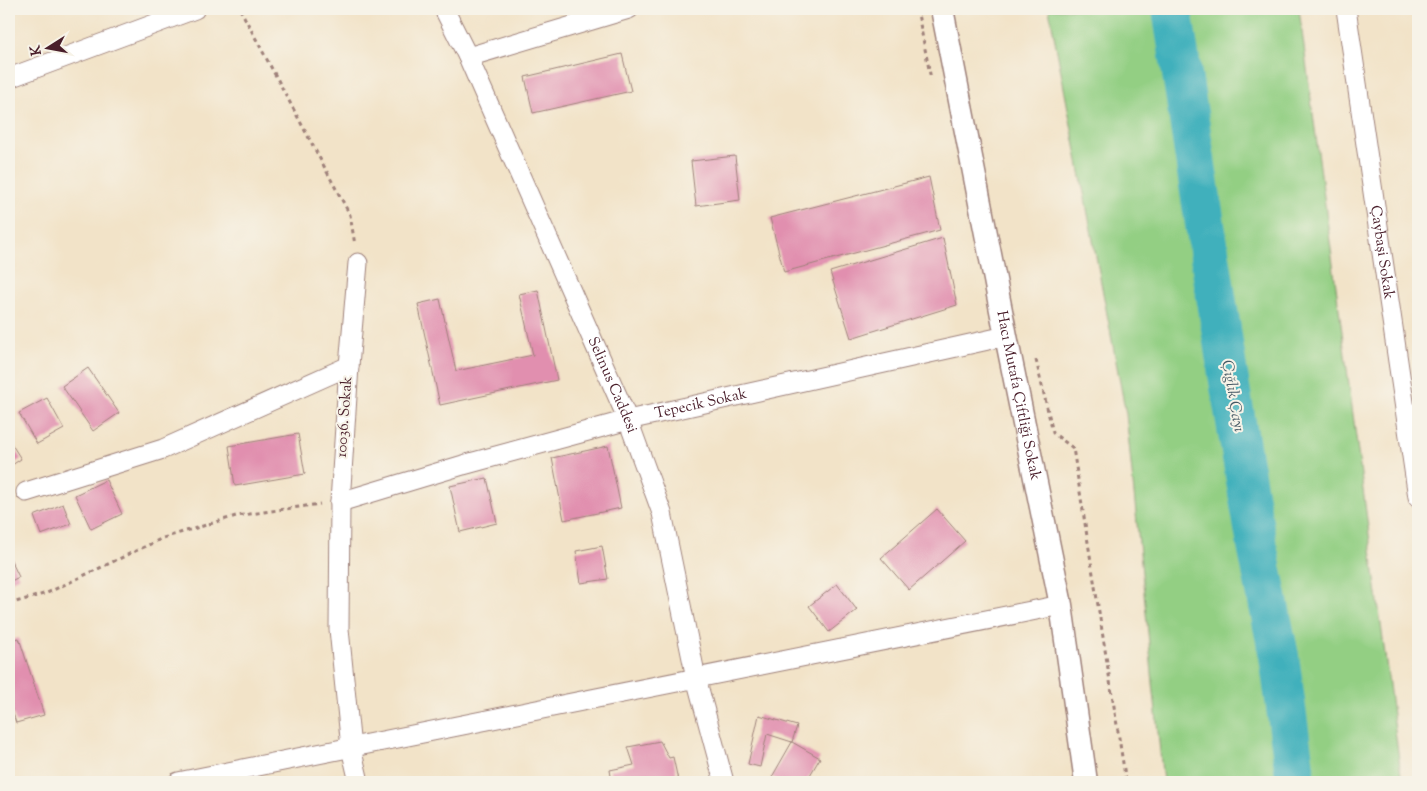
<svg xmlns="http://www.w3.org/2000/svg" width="1427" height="791" viewBox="0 0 1427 791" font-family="'Sorts Mill Goudy',serif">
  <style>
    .green { fill: #93cf83; stroke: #6e7757 }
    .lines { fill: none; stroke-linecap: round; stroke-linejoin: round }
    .river { stroke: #41b0bc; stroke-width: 40 }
    .building { fill: #e18faf }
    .minor-casing { stroke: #9e817a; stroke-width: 21 }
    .tertiary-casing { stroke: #9e817a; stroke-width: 25 }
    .path { stroke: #9e817a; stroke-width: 3; stroke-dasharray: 4 4; stroke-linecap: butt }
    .minor { stroke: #fff; stroke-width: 19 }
    .tertiary { stroke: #fff; stroke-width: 22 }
    .labels { text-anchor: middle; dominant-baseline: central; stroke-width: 4; stroke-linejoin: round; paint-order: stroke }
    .street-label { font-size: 15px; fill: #4a1f2b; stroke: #f7f3e8 }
    .water-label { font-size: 16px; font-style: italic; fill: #465965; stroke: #f7f3e8 }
  </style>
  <rect width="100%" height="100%" fill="#f7f3e8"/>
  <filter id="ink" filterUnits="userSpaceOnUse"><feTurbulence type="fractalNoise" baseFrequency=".02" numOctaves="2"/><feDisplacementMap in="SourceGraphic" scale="10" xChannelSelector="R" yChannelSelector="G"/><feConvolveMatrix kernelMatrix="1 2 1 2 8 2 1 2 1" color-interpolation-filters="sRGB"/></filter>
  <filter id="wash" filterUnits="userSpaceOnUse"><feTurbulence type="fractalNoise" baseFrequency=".0096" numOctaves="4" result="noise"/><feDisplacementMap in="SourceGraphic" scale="20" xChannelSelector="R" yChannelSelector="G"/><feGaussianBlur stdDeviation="1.12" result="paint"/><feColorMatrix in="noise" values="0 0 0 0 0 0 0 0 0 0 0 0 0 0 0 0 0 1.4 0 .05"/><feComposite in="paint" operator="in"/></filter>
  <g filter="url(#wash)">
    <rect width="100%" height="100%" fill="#f2e3c8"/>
    <path class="green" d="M1049 9H1299L1402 782H1163L1126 414Z"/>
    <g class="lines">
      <path class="river" d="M1172 9 1229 381 1257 546 1279 656 1296 782"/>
    </g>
    <g id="blocks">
      <path class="building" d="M622 54 631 91 533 113 525 77Z
        M735 156 740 200 696 206 691 161Z
        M929 177 940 230 784 272 770 218Z
        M943 238 957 305 851 338 830 272Z
        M538 290 557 380 440 405 418 304 440 299 456 371 533 355 519 294Z
        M88 368 119 413 93 431 62 386Z
        M47 398 64 429 37 444 19 413Z
        M298 434 305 474 235 486 229 446Z
        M9 440 21 459 9 467Z
        M608 446 621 508 564 520 552 458Z
        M487 478 497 523 460 532 450 486Z
        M106 480 122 514 91 529 75 495Z
        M63 504 71 524 41 535 34 516Z
        M937 509 965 541 909 590 881 558Z
        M602 546 608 579 581 583 576 551Z
        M9 556 19 577 9 582Z
        M837 584 857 610 829 632 809 606Z
        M19 638 44 715 16 723 9 701V641Z
        M759 715 797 726 792 742 767 734 760 767 748 764Z
        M660 741 669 758 673 757 678 780H683L684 782H612L610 770 634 765 628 747Z
        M792 742 820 758 806 782H782L772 777Z"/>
    </g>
  </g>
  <g filter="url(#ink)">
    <use href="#blocks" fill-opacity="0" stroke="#9e817a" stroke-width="1"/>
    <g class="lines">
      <g class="minor-casing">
        <g id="minor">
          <path id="s1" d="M444 9 468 57 628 420 662 513 696 678 724 782"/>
          <path id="s2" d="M1346 9 1418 497"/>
          <path d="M468 57 629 9"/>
          <path d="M9 78 195 9"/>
          <path d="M349 366 358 263"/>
          <path d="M26 492 163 449 349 366 340 502 339 629 351 748 359 782"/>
          <path id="s3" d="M340 502 463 465 628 420 1006 336"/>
          <path d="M178 782 1061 605"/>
        </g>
      </g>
      <g class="tertiary-casing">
        <g id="tertiary">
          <path id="s4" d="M942 9 1006 336 1061 605 1086 782"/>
        </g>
      </g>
      <path class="path" d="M240 9 350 215 355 245
        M917 9 931 79
        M1036 360 1053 433 1073 448 1126 782
        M9 604 47 593 163 538 236 516 320 504"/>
      <use href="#minor" class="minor"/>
      <use href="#tertiary" class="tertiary"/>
    </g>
  </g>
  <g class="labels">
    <g class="street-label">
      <text stroke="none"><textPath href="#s2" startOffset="246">Çaybaşi Sokak</textPath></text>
      <text stroke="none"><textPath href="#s1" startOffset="412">Selinus Caddesi</textPath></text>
      <text stroke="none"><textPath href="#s4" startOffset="394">Hacı Mutafa Çiftliği Sokak</textPath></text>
      <text stroke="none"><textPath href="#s3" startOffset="374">Tepecik Sokak</textPath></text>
      <text transform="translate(345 417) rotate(-86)">10036. Sokak</text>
    </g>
    <g class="water-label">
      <text transform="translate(1232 396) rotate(80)">Çığlık Çayı</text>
    </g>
  </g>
  <rect width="1427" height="791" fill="none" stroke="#f7f3e8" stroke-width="30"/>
  <g transform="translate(48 48) rotate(259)" stroke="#f7f3e8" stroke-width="4" paint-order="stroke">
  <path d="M0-4L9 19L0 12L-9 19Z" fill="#4a1f2b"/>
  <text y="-8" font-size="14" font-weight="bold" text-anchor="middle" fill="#4a1f2b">K</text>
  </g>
</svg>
